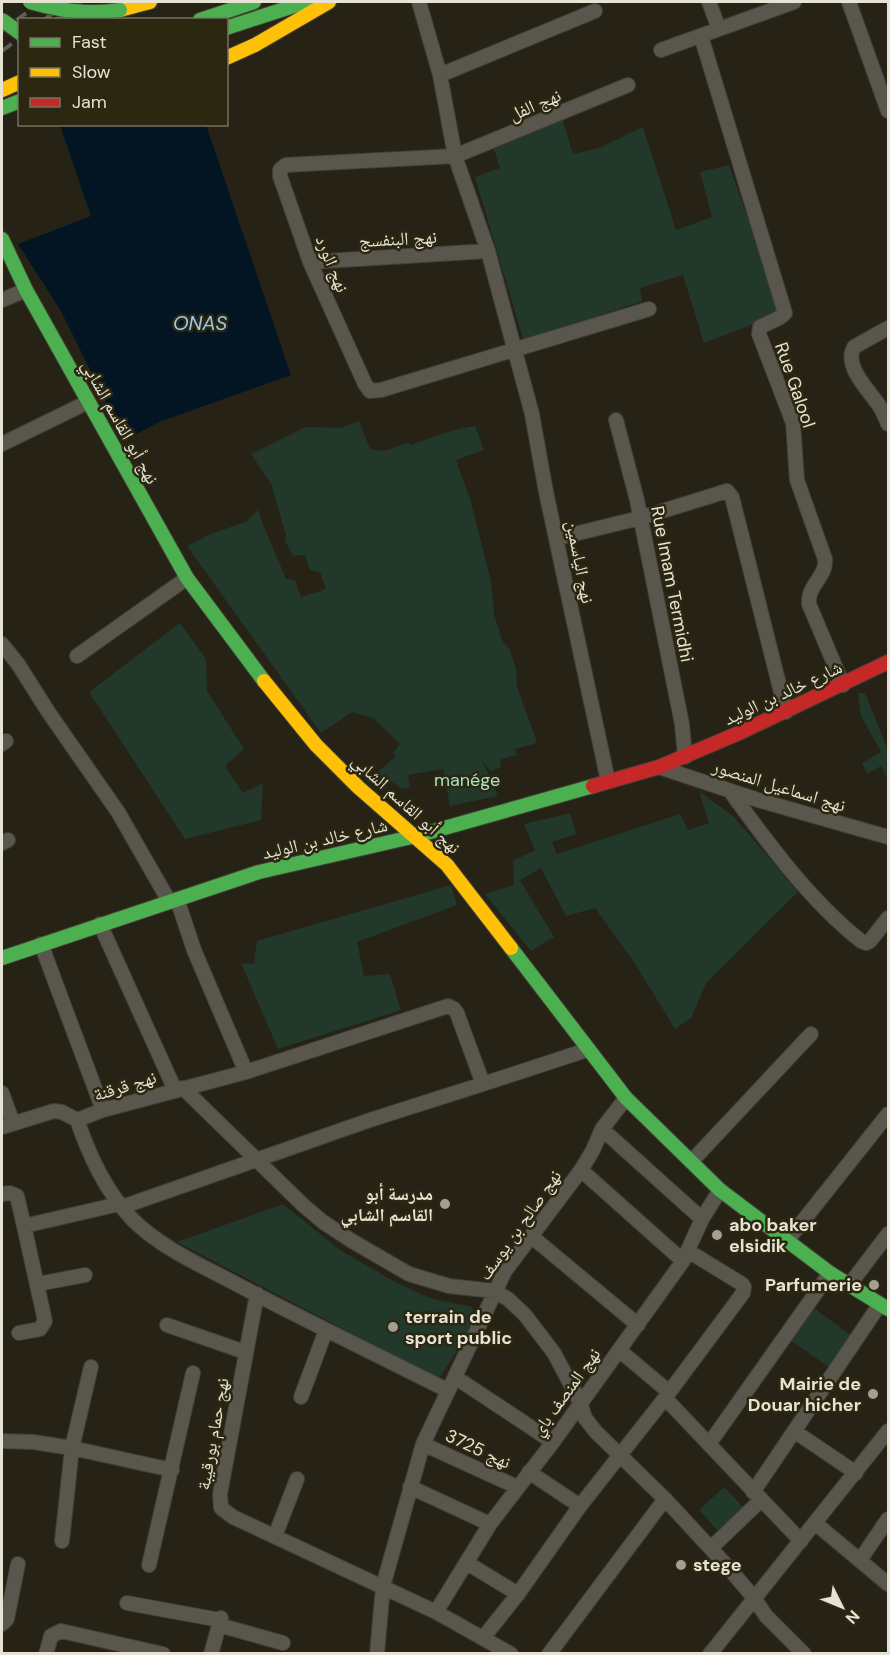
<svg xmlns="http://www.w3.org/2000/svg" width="890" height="1655" viewBox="0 0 890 1655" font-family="'DM Sans','Noto Naskh Arabic',sans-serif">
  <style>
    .green { fill: #21382b }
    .water { fill: #031423 }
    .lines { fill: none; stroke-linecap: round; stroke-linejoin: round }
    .street-casing { stroke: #423f36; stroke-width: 16 }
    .fast-casing { stroke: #423f36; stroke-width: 16 }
    .slow-casing { stroke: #423f36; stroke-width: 16 }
    .jam-casing { stroke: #423f36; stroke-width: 16 }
    .street { stroke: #59574d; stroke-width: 14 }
    .fast { stroke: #4caf50; stroke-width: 14 }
    .slow { stroke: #ffc107; stroke-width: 14 }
    .jam { stroke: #c62828; stroke-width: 14 }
    .rail { stroke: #5f5d54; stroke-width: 4; stroke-dasharray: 12 6; stroke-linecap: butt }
    .fast-bridge-casing { stroke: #423f36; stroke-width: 16; stroke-linecap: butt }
    .fast-bridge { stroke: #4caf50; stroke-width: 14 }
    .poi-dot { fill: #a3a092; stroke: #2c2710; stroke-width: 2 }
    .labels { text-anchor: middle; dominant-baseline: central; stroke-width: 5; stroke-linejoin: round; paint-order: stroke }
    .street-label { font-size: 18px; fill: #e6e3d5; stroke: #2c2710 }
    .park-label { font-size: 18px; fill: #a6e3c3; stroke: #2c2710 }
    .poi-label { font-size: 18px; font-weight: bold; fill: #e6e3d5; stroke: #2c2710; text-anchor: end }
    .water-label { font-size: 20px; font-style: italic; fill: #96caf0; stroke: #2c2710 }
  </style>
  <rect width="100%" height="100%" fill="#262316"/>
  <path class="green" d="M561 115 573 154 599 148 643 127 676 230 712 217 700 172 729 165 782 313 704 343 683 275 640 288 642 301 524 342 475 177 500 168 489 134Z
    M359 421 370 449 385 451 407 443 412 445C432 437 454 429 475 426L484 450 456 460 470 499 491 581 494 614 502 640 510 650 516 670 517 686 537 743 515 749 517 755 501 759 500 768 490 771 481 758 498 796 450 806 443 769 408 775 410 787 402 789 383 776 374 785 367 782 396 756 393 753 400 744 373 718 352 712 321 733 187 546 213 533 246 522 258 510C266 534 277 556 286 579L295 580 301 597 326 589 320 572 310 570 305 555 293 556 285 541 286 535 271 484 251 454 306 427 341 428Z
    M180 623 206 659 207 691 244 749 225 766 243 793 263 783 261 820 185 839 89 692Z
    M858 693H865L888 750V780L881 766 867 774 862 763 881 752 861 716Z
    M699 791 734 817 798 892 706 983 691 1018 675 1029 634 962 595 908 566 916 541 868 520 880 554 937 531 951 485 894 514 885 513 861 535 850 524 824 570 813 576 834 552 842 557 854 680 814 688 830 709 823Z
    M451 885 457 905 357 942 364 976 390 974 401 1010 278 1049 241 963 254 964 257 941Z
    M283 1204 340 1250 390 1279 429 1298 472 1307 476 1322 440 1377 433 1376 177 1242Z
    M814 1308 853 1337 829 1367 790 1340Z
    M724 1487 745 1509 720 1533 699 1510Z"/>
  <path class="water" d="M60 125H206L291 375 159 422 125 440 61 311 18 244 91 216Z"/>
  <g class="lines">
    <g class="street-casing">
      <path id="street" d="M419 2 440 75 455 156 488 251 532 414 546 492 608 781
        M709 2 719 29
        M849 2 888 111
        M701 36 785 313 779 318 760 327 759 334 793 423 797 480 825 559C827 577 807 585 809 604L843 685
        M661 50 794 2
        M440 75 595 11
        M628 85 455 156 286 165 280 170V176L310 262 365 384 370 391 381 390 649 309
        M310 262 488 251
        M2 300 26 290
        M888 328 854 347C843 367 870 391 880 407 883 412 886 419 888 424
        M616 420 637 500 682 724 685 757
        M2 444 88 402
        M558 538 640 518 727 491 732 497 786 712
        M2 644 18 664 49 713 118 812 169 901
        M77 656 187 578
        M2 744 6 741
        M659 767 758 800 888 837
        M730 791C767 842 811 902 861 941L866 943 870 941 888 918
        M2 843 8 840
        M177 899 194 950 246 1072
        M100 924 175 1090
        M41 944 103 1110
        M183 1088 303 1205 323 1222 352 1241 409 1274 449 1286 494 1291 508 1299 525 1315 554 1353 580 1402 585 1418 596 1432 665 1499 727 1566 754 1598 766 1616 804 1654
        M2 1093 13 1123
        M2 1127 54 1111 62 1112 77 1120
        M602 1129 702 1219
        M691 1162 811 1034
        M581 1170 683 1261
        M2 1194 10 1193 17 1196 24 1226 119 1204
        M122 1207 370 1120 483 1084
        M531 1236 638 1325
        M787 1241 888 1114
        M38 1284 85 1275
        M850 1284 888 1234
        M257 1294 220 1494 221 1508 233 1517 436 1612 511 1654
        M167 1325 245 1352
        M19 1333 40 1329 45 1321 24 1226
        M619 1350 669 1392
        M455 1377 553 1442
        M447 1390C378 1355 308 1322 240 1286 203 1266 162 1249 132 1219 105 1190 90 1157 77 1120L103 1110 246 1072 448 1006 454 1009 457 1013 483 1084 587 1050
        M301 1397 326 1330
        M665 1398 801 1541
        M794 1431 856 1473
        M2 1441 33 1442 72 1448 172 1470
        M423 1444 517 1487
        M709 1444 830 1273
        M529 1472 580 1506
        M410 1487 490 1524
        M753 1492 880 1304
        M815 1523 888 1584
        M275 1536 297 1479
        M62 1541 72 1448 91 1367
        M711 1548 761 1500
        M860 1560 888 1519
        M467 1563 518 1594
        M149 1565 193 1373
        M127 1603 220 1620
        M436 1612 490 1524 553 1442 683 1261 702 1219 720 1190
        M2 1624 7 1619 18 1564
        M219 1625 283 1643
        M483 1638 518 1594 580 1506 665 1398 743 1293 744 1287 742 1284 688 1251
        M46 1654 51 1636 61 1631 163 1654
        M211 1654 221 1618
        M377 1654 383 1586 423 1444 505 1271 581 1170 593 1150 602 1129 626 1098
        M549 1654 665 1499
        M710 1654 888 1431"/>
    </g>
    <g class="fast-casing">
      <path id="fast" d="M200 20 254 2
        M226 28 306 2
        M2 108 20 101
        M2 239 26 290 187 578 264 681
        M511 948 626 1098 720 1190 830 1273 888 1309
        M2 958 259 872 416 836 593 786"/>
    </g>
    <g class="slow-casing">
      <path id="slow" d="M120 10 150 2
        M226 58 255 45 329 2
        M2 90 20 82
        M264 681 316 745 358 787 447 865 511 948"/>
    </g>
    <g class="jam-casing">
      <path id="jam" d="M593 786 659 767 739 733 888 662"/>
    </g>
    <use href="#street" class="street"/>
    <use href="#fast" class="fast"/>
    <use href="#slow" class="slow"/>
    <use href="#jam" class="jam"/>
    <path class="rail" d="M44 20 61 7
      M56 20 81 2
      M2 31 41 2
      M2 51 20 38"/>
    <g class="fast-bridge-casing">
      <path id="fast-bridge" d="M30 2C60 11 89 15 120 10
        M2 20 20 33"/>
    </g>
    <use href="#fast-bridge" class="fast-bridge"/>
  </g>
  <g class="poi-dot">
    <circle cx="445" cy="1204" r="6"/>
    <circle cx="717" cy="1235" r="6"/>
    <circle cx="874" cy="1285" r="6"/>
    <circle cx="393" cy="1327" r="6"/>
    <circle cx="873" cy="1394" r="6"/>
    <circle cx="681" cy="1565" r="6"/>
  </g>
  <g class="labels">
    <g class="street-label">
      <text transform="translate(535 105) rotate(-23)">نهج الفل</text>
      <text transform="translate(398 239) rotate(-3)">نهج البنفسج</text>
      <text transform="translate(332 264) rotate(68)">نهج الورد</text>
      <text transform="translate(795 385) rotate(71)">Rue Galool</text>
      <text transform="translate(120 422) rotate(61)">نهج أبو القاسم الشابي</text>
      <text transform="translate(580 562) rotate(79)">نهج الياسمين</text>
      <text transform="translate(672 584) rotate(79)">Rue Imam Termidhi</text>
      <text transform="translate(783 693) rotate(-25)">شارع خالد بن الوليد</text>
      <text transform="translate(779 786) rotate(17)">نهج اسماعيل المنصور</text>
      <text transform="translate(406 804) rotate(42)">نهج أبو القاسم الشابي</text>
      <text transform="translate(325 839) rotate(-13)">شارع خالد بن الوليد</text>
      <text transform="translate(125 1086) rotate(-17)">نهج قرقنة</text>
      <text transform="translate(520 1225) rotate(-55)">نهج صالح بن يوسف</text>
      <text transform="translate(566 1392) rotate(-54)">نهج المنصف باي</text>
      <text transform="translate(213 1434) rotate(-80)">نهج حمام بورقيبة</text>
      <text transform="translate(478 1449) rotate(25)">نهج 3725</text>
    </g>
    <g class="park-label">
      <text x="467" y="780">manége</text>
    </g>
    <g class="poi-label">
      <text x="433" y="1194">مدرسة أبو<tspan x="433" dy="21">القاسم الشابي</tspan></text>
      <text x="729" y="1225" text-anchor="start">abo baker<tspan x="729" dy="21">elsidik</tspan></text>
      <text x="862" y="1285">Parfumerie</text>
      <text x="405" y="1317" text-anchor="start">terrain de<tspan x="405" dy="21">sport public</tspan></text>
      <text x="861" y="1384">Mairie de<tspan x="861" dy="21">Douar hicher</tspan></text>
      <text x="693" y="1565" text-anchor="start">stege</text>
    </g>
    <g class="water-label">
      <text x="200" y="323">ONAS</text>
    </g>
  </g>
  <rect width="890" height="1655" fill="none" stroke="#e6e3d5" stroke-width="6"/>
  <rect x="18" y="18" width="210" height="108" fill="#2c2710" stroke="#76725f" stroke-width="1.5"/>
  <rect x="30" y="38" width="30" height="9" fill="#4caf50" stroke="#76725f" stroke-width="1.5"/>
  <text x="72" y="48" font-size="18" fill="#e6e3d5">Fast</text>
  <rect x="30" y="68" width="30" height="9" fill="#ffc107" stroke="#76725f" stroke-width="1.5"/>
  <text x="72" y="78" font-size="18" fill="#e6e3d5">Slow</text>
  <rect x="30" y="98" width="30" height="9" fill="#c62828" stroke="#76725f" stroke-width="1.5"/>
  <text x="72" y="108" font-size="18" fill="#e6e3d5">Jam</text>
  <g transform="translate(842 1607) rotate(133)" stroke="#2c2710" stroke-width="4.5" paint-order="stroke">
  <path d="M0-4.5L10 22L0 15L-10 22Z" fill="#e6e3d5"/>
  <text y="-9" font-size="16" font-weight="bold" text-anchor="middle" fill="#e6e3d5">N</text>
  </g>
</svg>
